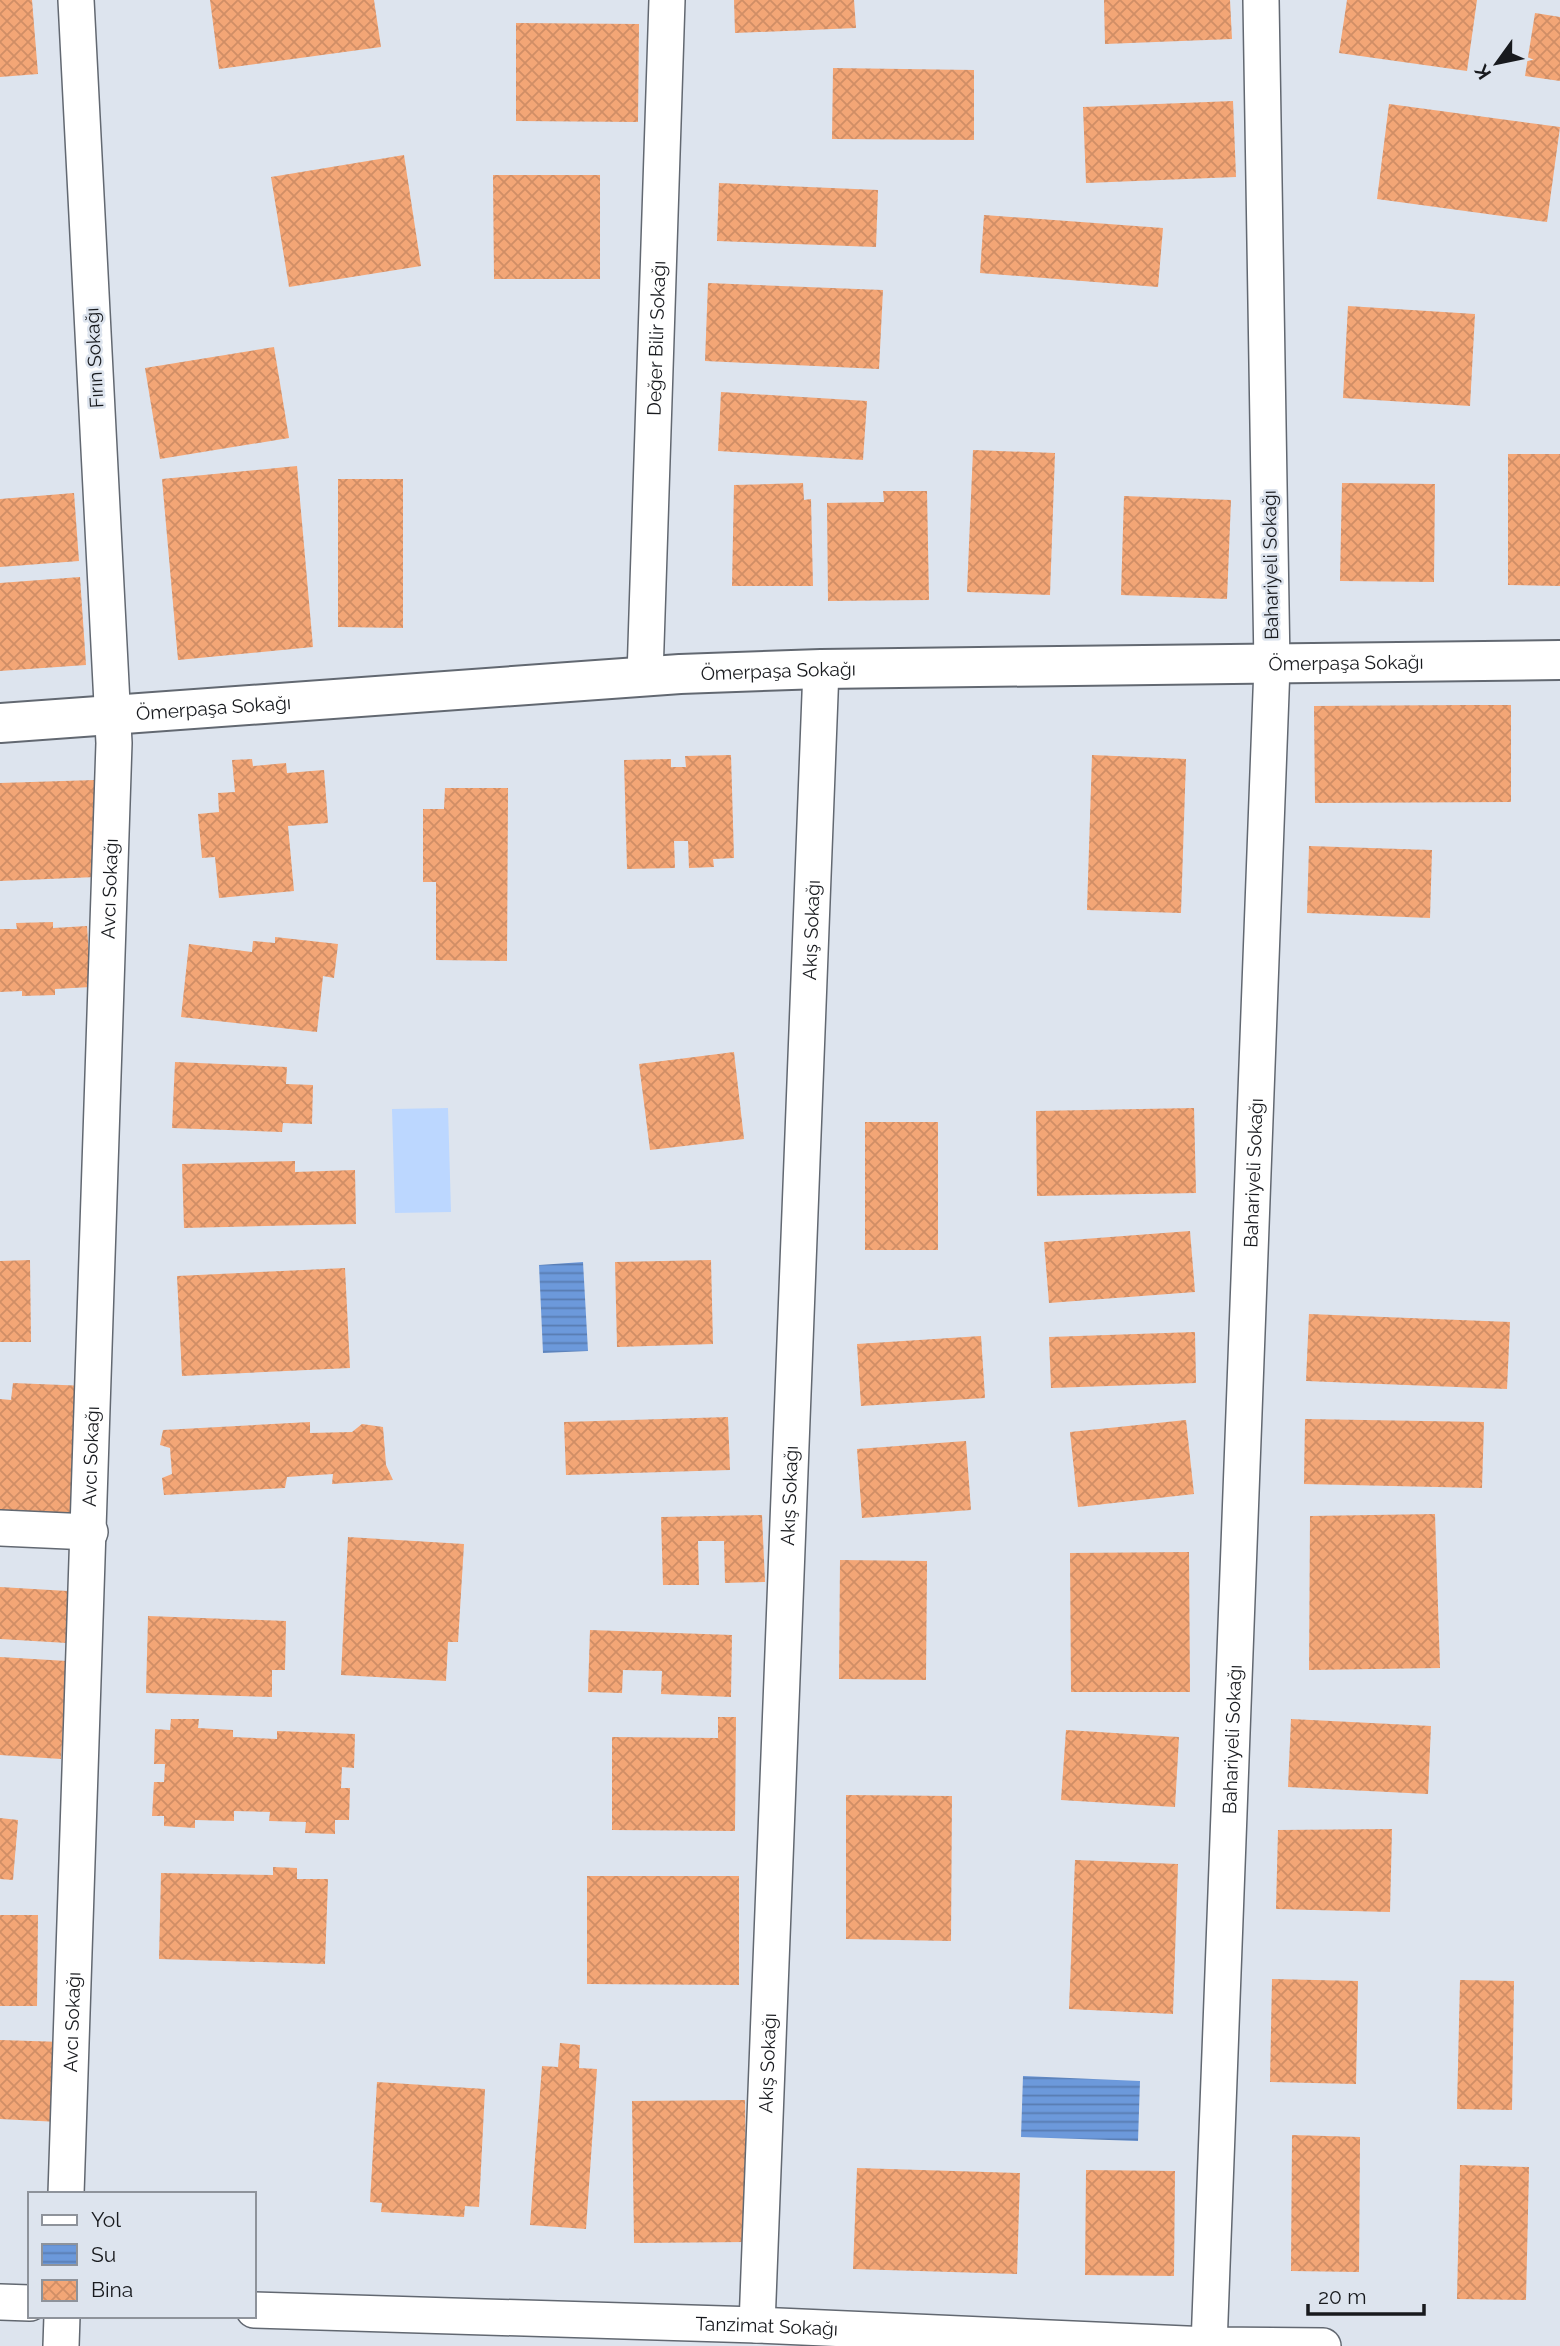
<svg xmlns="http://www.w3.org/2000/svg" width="1560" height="2346" viewBox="0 0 1560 2346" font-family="Raleway,sans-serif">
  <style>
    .garden { fill: #bcd7ff }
    .water { fill: url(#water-rules) }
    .building { fill: url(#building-cross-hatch) }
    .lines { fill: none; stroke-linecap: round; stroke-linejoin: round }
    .minor-casing { stroke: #626871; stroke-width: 38 }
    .tertiary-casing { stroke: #626871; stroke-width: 42 }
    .minor { stroke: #fff; stroke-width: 35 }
    .tertiary { stroke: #fff; stroke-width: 38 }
    .labels { text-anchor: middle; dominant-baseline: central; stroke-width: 5; stroke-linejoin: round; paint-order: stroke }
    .street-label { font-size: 19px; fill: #181a1e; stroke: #dde4ee }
  </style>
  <defs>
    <pattern id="water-rules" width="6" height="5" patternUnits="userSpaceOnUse" patternTransform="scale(1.75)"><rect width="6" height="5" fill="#6c99db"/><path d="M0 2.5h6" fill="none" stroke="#587cb1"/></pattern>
    <pattern id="building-cross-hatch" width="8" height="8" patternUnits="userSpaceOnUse" patternTransform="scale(1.75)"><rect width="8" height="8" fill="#f3a676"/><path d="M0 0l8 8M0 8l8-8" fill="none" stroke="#d08e66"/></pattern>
  </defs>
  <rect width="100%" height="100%" fill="#dde4ee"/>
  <path class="garden" d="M448 1108 451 1212 395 1213 392 1109Z"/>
  <path class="water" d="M583 1262 588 1351 543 1353 539 1265Z
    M1023 2076 1140 2081 1138 2141 1021 2137Z"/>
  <path class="building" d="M0 0H32L38 74 0 77Z
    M210 0H374L381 47 219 69Z
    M734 0H854L856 28 735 33Z
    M1104 0H1230L1232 39 1105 44Z
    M1347 0H1477L1467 71 1339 53Z
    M1535 13 1560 17V81L1525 76Z
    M516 23 639 24 638 122 516 121Z
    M833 68 974 70V140L832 139Z
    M1233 101 1236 177 1086 183 1083 107Z
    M1389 104 1560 127 1547 222 1377 199Z
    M404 155 421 266 289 287 271 177Z
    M493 175H600V279H494Z
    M719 183 878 190 876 247 717 241Z
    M984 215 1163 228 1158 287 980 273Z
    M708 283 883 290 879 369 705 361Z
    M1348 306 1475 314 1470 406 1343 398Z
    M274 347 289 438 160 459 145 368Z
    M721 392 867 401 863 460 718 451Z
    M973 450 1055 453 1050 595 967 592Z
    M1508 454H1560V586L1508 585Z
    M297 466 313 647 178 660 162 479Z
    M338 479H403V628L338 627Z
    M803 483 804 500 811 499 813 586H732L734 485Z
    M1342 483 1435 484 1434 582 1340 581Z
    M883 491H927L929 600 828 601 827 503 884 502Z
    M74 493 79 561 0 567V499Z
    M1124 496 1231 500 1227 599 1121 595Z
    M80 577 86 665 0 671V583Z
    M1466 705H1511V802L1315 803 1314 706Z
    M731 755 734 858 713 859 714 867 689 868 688 841H674L675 868 627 869 624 760 671 759V767H686L685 756Z
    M1092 755 1186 759 1181 913 1087 910Z
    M252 759 253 766 286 763 287 773 324 770 328 823 288 826 294 891 219 898 215 857 202 858 198 814 219 812 218 793 235 792 232 760Z
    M95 780 96 877 0 881V783Z
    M445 788H508L507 961 436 960V882H423V809H444Z
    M1309 846 1432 850 1430 918 1307 913Z
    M53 922V928L87 926 91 987 55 989V995L22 996V991L0 992V929H17L16 923Z
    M275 937 338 944 334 978 323 976 317 1032 181 1017 189 944 252 952 253 941 275 943Z
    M734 1052 744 1139 650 1150 639 1064Z
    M175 1062 287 1067 286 1084 313 1085 312 1124 283 1123 282 1132 172 1128Z
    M1194 1108 1196 1193 1037 1196 1036 1111Z
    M865 1122H938V1250H865Z
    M295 1161V1172L355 1170 356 1224 184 1228 182 1164Z
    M1190 1231 1195 1292 1049 1303 1044 1242Z
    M30 1260 31 1342H0V1261Z
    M711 1260 713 1344 617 1347 615 1262Z
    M345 1268 350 1368 182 1376 177 1276Z
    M1309 1314 1510 1322 1507 1389 1306 1381Z
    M1195 1332 1196 1383 1051 1388 1049 1337Z
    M981 1336 985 1398 861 1406 857 1344Z
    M13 1383 87 1386 85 1523 0 1517V1399L11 1400Z
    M728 1417 730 1470 566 1475 564 1422Z
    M1305 1419 1484 1422 1482 1488 1304 1484Z
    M1186 1420 1194 1494 1078 1507 1070 1432Z
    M310 1422V1433L352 1432 362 1424 383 1427 386 1465 393 1480 332 1484 333 1474 287 1477 285 1488 164 1495 162 1478 172 1474 170 1448 160 1445 163 1430Z
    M966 1441 971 1510 862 1518 857 1449Z
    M1435 1514 1440 1668 1309 1670 1310 1516Z
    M762 1515 765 1582 725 1583 724 1541H698L699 1585H663L661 1517Z
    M348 1537 464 1544 458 1642H448L446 1681 341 1675Z
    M1189 1552 1190 1692H1071L1070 1553Z
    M840 1560 927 1561 926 1680 839 1679Z
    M0 1587 84 1592V1644L0 1639Z
    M148 1616 286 1621 285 1670H272V1697L146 1693Z
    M590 1630 732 1635 731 1697 661 1694 662 1671 623 1670 622 1693 588 1692Z
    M0 1657 67 1661 61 1759 0 1755Z
    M718 1717H736L735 1831 612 1830V1737L718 1738Z
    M171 1719H199L198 1728 233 1730V1737L277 1739V1731L355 1734 354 1768 342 1767 341 1788H350L349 1820H335V1834L305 1833 306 1822 269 1821 270 1812 234 1811V1821L195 1820V1828L164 1826V1816H152L154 1782H164L165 1764H154L155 1729 170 1730Z
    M1291 1719 1431 1726 1428 1794 1288 1787Z
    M1066 1730 1179 1737 1175 1807 1061 1800Z
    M846 1795 952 1796 951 1941 846 1939Z
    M0 1818 18 1820 13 1880 0 1879Z
    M1392 1829 1390 1912 1276 1909 1278 1830Z
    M1075 1860 1178 1864 1173 2014 1069 2009Z
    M273 1867 297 1868V1879H328L325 1964 159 1959 161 1873 273 1875Z
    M587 1876H739V1985L587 1984Z
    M0 1915H38L37 2006H0Z
    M1272 1979 1358 1981 1356 2084 1270 2082Z
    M1460 1980 1514 1981 1512 2110 1457 2109Z
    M0 2040 63 2042 59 2122 0 2119Z
    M560 2043 580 2045 579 2068 597 2069 586 2229 530 2225 542 2066 558 2067Z
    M377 2082 485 2089 479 2207 465 2206 464 2217 381 2212 382 2203 370 2202Z
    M745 2100 747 2242 634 2243 632 2101Z
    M1292 2135 1360 2137 1359 2272 1291 2271Z
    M1460 2165 1529 2167 1526 2300 1457 2299Z
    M857 2168 1020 2173 1017 2274 853 2269Z
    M1086 2170 1175 2171 1174 2276 1085 2275Z"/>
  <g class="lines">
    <g class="minor-casing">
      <g id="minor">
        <path id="s1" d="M645 676 667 0"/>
        <path d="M0 1528 90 1532"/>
        <path id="s2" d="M66 2194 114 743 76 0"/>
        <path d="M0 2302 30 2303"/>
        <path id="s3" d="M254 2310 757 2325 1209 2345 1323 2346"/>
        <path id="s4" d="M757 2325 821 669"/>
        <path d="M61 2346 62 2316"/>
        <path id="s5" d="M1209 2346 1272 666 1261 0"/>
      </g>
    </g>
    <g class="tertiary-casing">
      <g id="tertiary">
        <path id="s6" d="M0 723 680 674 821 669 1560 660"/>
      </g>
    </g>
    <use href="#minor" class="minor"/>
    <use href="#tertiary" class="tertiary"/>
  </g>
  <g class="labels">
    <g class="street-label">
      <text stroke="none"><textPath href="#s1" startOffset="338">Değer Bilir Sokağı</textPath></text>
      <text transform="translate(94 358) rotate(-93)">Fırın Sokağı</text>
      <text transform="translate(1270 565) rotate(-91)">Bahariyeli Sokağı</text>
      <text stroke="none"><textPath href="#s6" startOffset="1348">Ömerpaşa Sokağı</textPath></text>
      <text stroke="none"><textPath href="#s6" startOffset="780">Ömerpaşa Sokağı</textPath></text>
      <text stroke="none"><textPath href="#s6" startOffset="214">Ömerpaşa Sokağı</textPath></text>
      <text stroke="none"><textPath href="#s2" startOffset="1306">Avcı Sokağı</textPath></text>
      <text stroke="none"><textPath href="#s4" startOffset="1396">Akış Sokağı</textPath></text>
      <text stroke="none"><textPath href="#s5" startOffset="1174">Bahariyeli Sokağı</textPath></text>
      <text stroke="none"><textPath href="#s2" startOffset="738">Avcı Sokağı</textPath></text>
      <text stroke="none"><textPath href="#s4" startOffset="830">Akış Sokağı</textPath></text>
      <text stroke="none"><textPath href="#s5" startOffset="607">Bahariyeli Sokağı</textPath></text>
      <text stroke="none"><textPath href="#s2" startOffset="172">Avcı Sokağı</textPath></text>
      <text stroke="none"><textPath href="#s4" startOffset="262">Akış Sokağı</textPath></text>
      <text stroke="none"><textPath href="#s3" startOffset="513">Tanzimat Sokağı</textPath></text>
    </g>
  </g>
  <rect x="28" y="2192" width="228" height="126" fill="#dde4ee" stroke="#8e939b" stroke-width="2"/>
  <rect x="42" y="2215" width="35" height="10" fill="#ffffff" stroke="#8e939b" stroke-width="2"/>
  <text x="91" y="2227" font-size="21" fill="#181a1e">Yol</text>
  <rect x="42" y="2244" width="35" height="21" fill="url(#water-rules)" stroke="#8e939b" stroke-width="2"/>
  <text x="91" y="2262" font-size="21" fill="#181a1e">Su</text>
  <rect x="42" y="2280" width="35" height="21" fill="url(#building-cross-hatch)" stroke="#8e939b" stroke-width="2"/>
  <text x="91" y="2297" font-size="21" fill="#181a1e">Bina</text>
  <g transform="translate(1497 63) rotate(237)" stroke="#dde4ee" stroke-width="5" paint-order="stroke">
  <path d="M0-5L12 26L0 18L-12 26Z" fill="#181a1e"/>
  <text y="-10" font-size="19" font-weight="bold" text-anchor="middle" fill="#181a1e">K</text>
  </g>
  <path d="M1308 2304v10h116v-10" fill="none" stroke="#181a1e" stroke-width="3.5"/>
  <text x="1318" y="2304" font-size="21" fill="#181a1e" stroke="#dde4ee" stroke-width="5" paint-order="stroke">20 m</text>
</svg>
